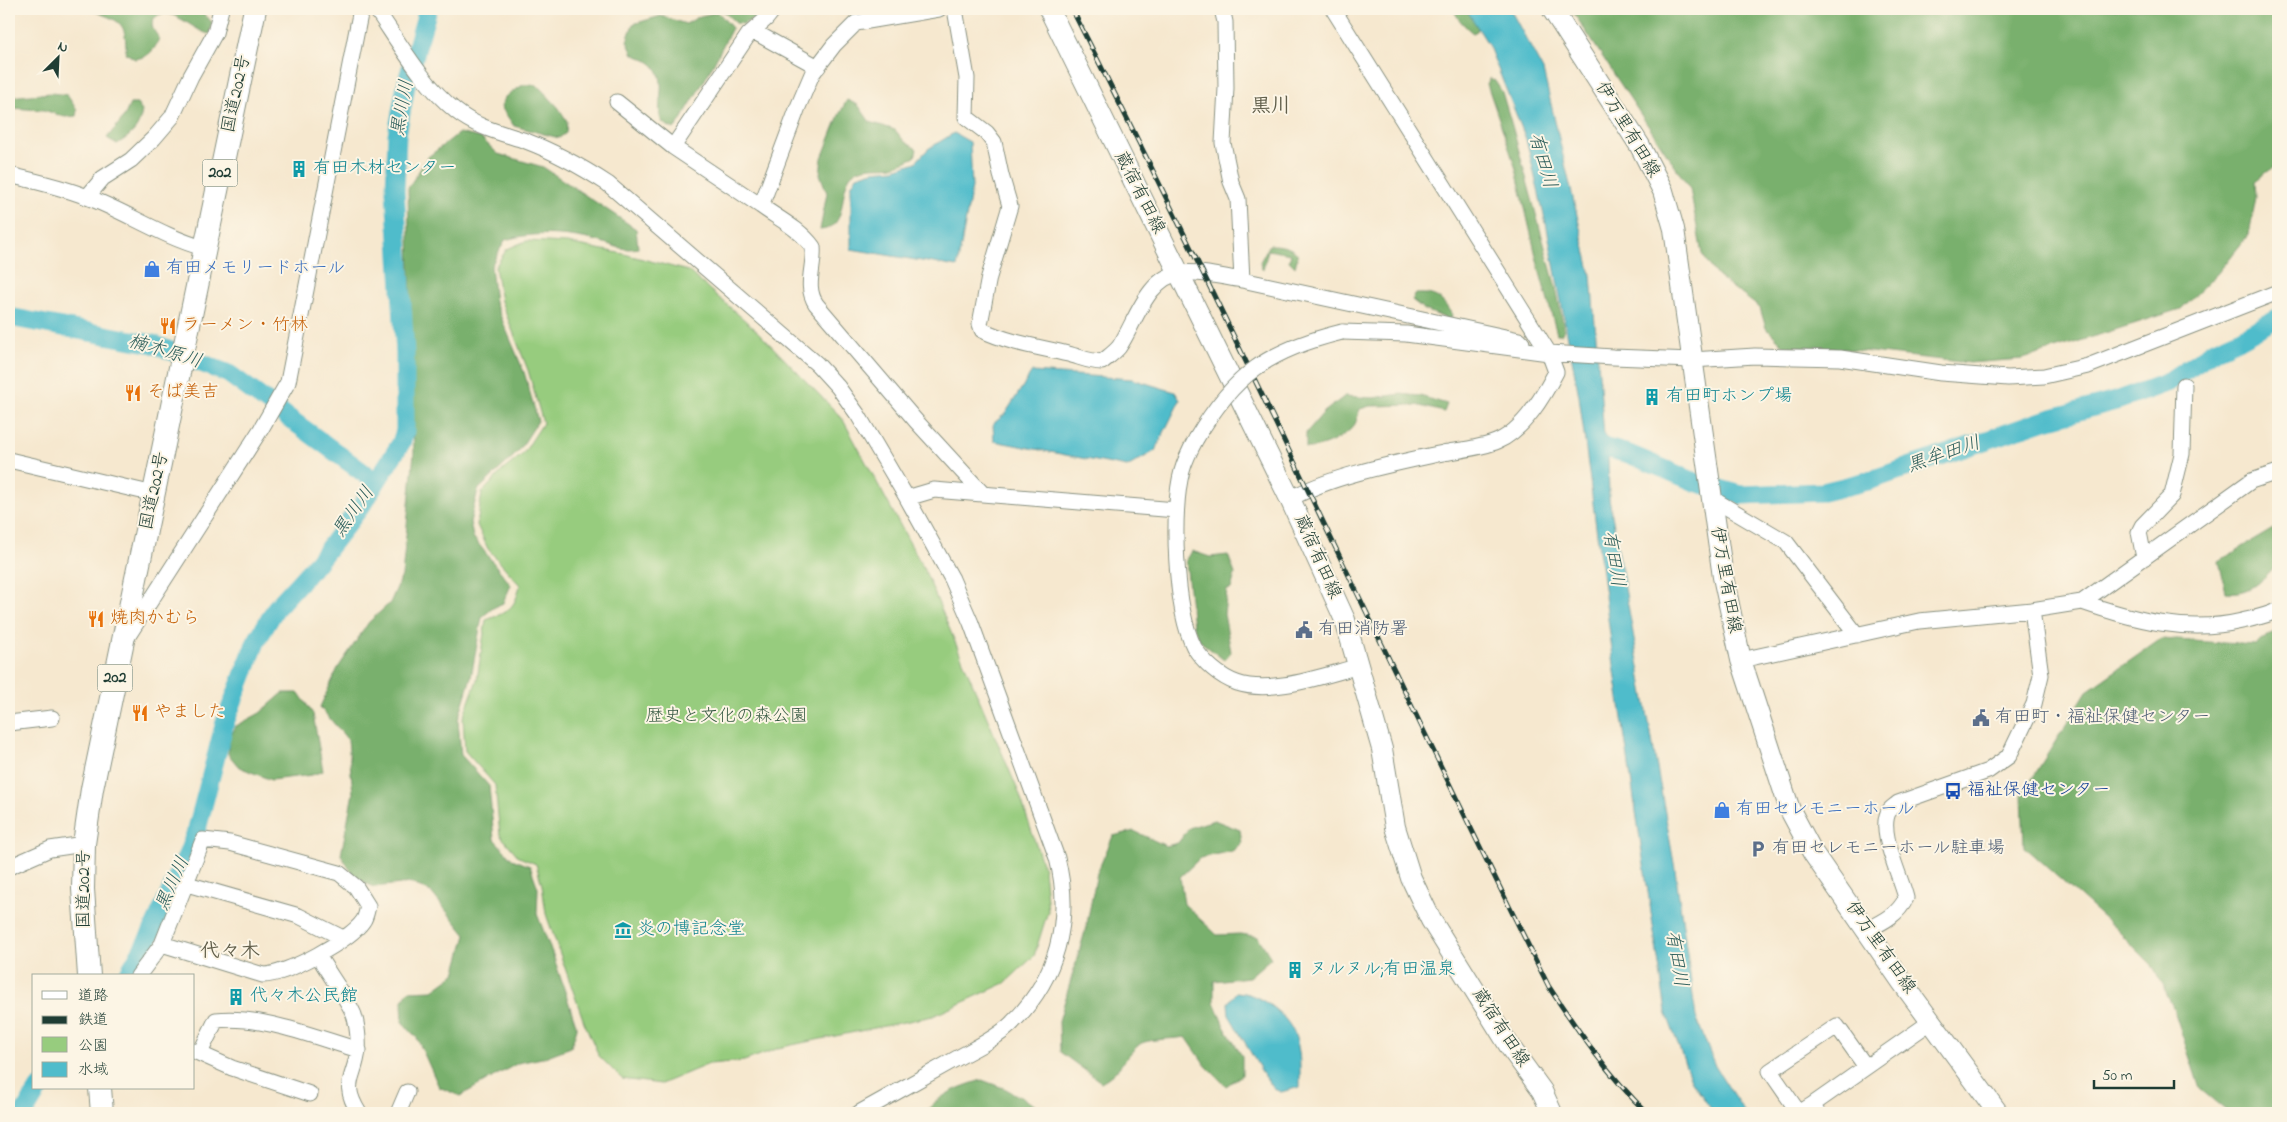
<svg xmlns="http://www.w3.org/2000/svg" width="2287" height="1122" viewBox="0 0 2287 1122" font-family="'Indie Flower','Klee One',sans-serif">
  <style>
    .green { fill: #97cc7e; stroke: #5b8459 }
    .forest { fill: #79b06d; stroke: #4c7650 }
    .water { fill: #50bccb; stroke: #387c80 }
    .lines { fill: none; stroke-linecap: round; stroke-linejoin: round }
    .river { stroke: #50bccb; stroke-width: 19 }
    .minor-casing { stroke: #8a9282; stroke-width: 17 }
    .major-casing { stroke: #8a9282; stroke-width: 22 }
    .highway-casing { stroke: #8a9282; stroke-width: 24 }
    .minor { stroke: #fff; stroke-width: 15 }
    .major { stroke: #fff; stroke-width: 20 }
    .highway { stroke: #fff; stroke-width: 22 }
    .rail-casing { stroke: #1f3d34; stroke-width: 5 }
    .rail { stroke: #fcf5e5; stroke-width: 3; stroke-dasharray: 9; stroke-linecap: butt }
    .minor-bridge-casing { stroke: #8a9282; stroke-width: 17; stroke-linecap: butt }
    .minor-bridge { stroke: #fff; stroke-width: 15 }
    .labels { text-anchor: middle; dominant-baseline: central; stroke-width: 4; stroke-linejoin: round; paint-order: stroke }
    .shield { fill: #fcf5e5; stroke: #617469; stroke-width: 1 }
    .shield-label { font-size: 16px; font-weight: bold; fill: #1f3d34 }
    .street-label { font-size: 18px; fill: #1f3d34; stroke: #fcf5e5 }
    .culture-label { font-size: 18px; fill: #0d838f; stroke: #fcf5e5; text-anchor: start }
    .shop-label { font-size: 18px; fill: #366cbe; stroke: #fcf5e5; text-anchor: start }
    .food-label { font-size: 18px; fill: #c56008; stroke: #fcf5e5; text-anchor: start }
    .service-label { font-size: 18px; fill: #4e5e75; stroke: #fcf5e5; text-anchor: start }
    .park-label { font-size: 18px; fill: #375a43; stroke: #fcf5e5 }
    .transit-label { font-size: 18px; fill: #164399; stroke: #fcf5e5; text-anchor: start }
    .water-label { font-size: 19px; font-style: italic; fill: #2b5d5a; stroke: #fcf5e5 }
    .quarter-label { font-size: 20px; font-weight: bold; fill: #615f4b; stroke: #fcf5e5 }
  </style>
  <rect width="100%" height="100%" fill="#fcf5e5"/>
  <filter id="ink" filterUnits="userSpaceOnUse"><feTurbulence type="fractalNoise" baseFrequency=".02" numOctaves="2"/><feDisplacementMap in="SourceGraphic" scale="10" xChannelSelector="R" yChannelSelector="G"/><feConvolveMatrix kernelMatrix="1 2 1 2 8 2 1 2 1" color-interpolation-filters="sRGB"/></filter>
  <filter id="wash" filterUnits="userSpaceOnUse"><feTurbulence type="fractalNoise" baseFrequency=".0096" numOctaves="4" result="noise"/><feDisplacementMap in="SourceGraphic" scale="20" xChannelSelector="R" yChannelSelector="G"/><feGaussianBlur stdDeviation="1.12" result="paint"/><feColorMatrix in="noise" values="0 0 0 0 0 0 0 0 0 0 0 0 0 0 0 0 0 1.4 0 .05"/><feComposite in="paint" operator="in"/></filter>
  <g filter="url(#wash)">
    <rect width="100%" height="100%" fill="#f6e8cf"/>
    <path class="green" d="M526 241 567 243 624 254 688 271 755 329 842 418 925 571 1019 793 1044 869 1048 911 1034 956 1005 983 933 1016 782 1047 744 1061 709 1064 661 1084 622 1079 599 1056 584 1022 546 914 542 885 536 864 519 857 500 835 495 785 465 751 463 718 477 680 486 620C508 612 515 609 520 585L488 549 477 525 482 493 503 470 523 454 543 423 528 370 501 301 495 267 507 249Z"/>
    <path class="forest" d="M94 9H198L212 22 210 34C195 33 167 0 153 20 150 27 155 32 159 38 155 51 148 57 135 59L126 53C126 24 123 22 96 12Z
      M721 9H766L757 17 743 24 736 23Z
      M1453 9H1465L1479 26 1477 31 1473 33C1464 26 1458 19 1453 9Z
      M1571 9H2278V164L2255 181 2256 197 2249 234 2217 274 2181 309 2023 359 1969 363 1844 349 1784 346 1766 328 1760 308 1717 276 1702 254 1690 189Z
      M718 12 732 28 707 76 679 123 674 129C671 127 665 125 663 123 652 109 672 80 651 63 646 59 638 57 633 54L627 41 633 24 661 16 686 24 700 16Z
      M1490 78 1495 81 1502 92 1513 129 1556 288 1564 328 1562 334H1557L1539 269 1516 169 1487 84Z
      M523 85H537L558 107 567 121 566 133 559 138 514 126 501 107 505 97Z
      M51 93 67 95 77 110 76 116 65 117 44 110 9 108V97Z
      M847 100 858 105 870 122 895 130 905 142 917 149 915 157C908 160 901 164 893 166 880 168 863 164 852 174 837 190 850 228 820 230L827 193 820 174 822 158 839 115Z
      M130 104H137L142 111C139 129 132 135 117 144L107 138 124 117Z
      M459 133 481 138 498 154 543 167 636 229 638 248C623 251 615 246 601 242 570 234 536 231 505 240L491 266 495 303 524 372 538 421 518 452 478 490 470 522 473 537 511 585 503 603 493 608 482 617 471 677 458 720 461 755 489 786 494 839 512 859 530 866 538 888 537 914 553 955 577 1028 571 1047 542 1058 518 1063 460 1096 439 1087 417 1038 403 1023 402 1003 408 991 433 990 455 974 466 935 431 892 411 883 373 887 354 876 341 855 353 793 348 740 320 707 338 668 369 622 390 603 402 576 414 453 408 188 428 157Z
      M1269 245C1279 245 1292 246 1298 255L1295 267 1289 261 1291 254 1268 250 1263 270 1261 268 1260 262Z
      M1416 294C1436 293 1442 298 1452 315L1450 320 1425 310 1412 300Z
      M1400 394 1420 396 1447 404 1444 412 1416 405 1370 406 1360 409C1358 414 1357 420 1355 424 1346 437 1322 449 1306 448V433L1324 412 1345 396 1373 398Z
      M2278 526V564C2261 579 2252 595 2226 592L2219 561Z
      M1192 551 1210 557 1228 555 1235 574 1231 589 1227 590 1224 614 1231 652 1224 660 1200 641 1193 626 1186 561Z
      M2278 629V1113H2229L2200 1089 2173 1007 2152 965 2115 928 2024 847 2022 795 2087 691 2161 639 2255 645Z
      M283 693H299L313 714 323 771 312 775 271 780 239 767 228 754 229 739 236 726 260 713Z
      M1214 820 1240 830 1242 843 1233 851 1200 858 1180 877 1184 904 1217 935 1241 934 1258 937 1271 958 1249 977 1214 981V1002L1224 1026 1242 1056V1075L1226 1086 1206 1066 1186 1037C1175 1039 1147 1039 1140 1044 1123 1057 1122 1071 1101 1082L1060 1052 1059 1021 1086 928 1097 873 1113 836 1134 831 1166 846 1178 843 1189 828Z
      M982 1080 1006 1089 1049 1113H924C943 1093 956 1088 982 1080Z"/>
    <path class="water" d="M1466 9H1510L1543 70 1591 275 1604 435 1611 444 1608 452 1609 498 1675 869 1696 1017 1715 1066 1745 1113 1713 1112 1691 1080 1666 1012 1614 665 1579 396 1547 228 1526 139 1488 44Z
      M954 133 970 142 972 187 957 267 851 249V186L857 176 873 171 895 169 916 162 928 149Z
      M1032 372 1132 379 1175 392 1180 400 1155 451 1127 467 994 441 993 424 1005 414Z
      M1236 992C1250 993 1260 998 1271 1006 1302 1029 1300 1052 1300 1087L1281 1092 1274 1089 1262 1072 1229 1015 1228 1003Z"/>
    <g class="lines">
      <path class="river" d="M9 317 153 344 229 374 376 482
        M1595 445 1629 454 1695 482 1741 495 1823 492 1868 481 2042 421 2119 400 2166 383 2215 350 2239 339 2278 318
        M127 976 151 934 188 853 197 829 225 722 256 642 276 608 317 563 362 505 401 443 405 431V353L395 191 397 135 406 85 428 9
        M24 1113 39 1088"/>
    </g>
  </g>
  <g filter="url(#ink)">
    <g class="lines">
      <g class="minor-casing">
        <path id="minor" d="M376 9C400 44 423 85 456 111 477 128 502 133 526 141 555 152 582 167 608 184L817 364 838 387 858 415 907 498 952 579 971 623 1057 858C1073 920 1057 980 1010 1025 994 1040 971 1050 952 1061 921 1078 890 1096 859 1113
          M955 9 967 78 966 117 987 133 994 142 1001 175 1010 206 989 277 980 324 982 330C1009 343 1039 347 1068 354 1080 357 1090 362 1102 362 1108 357 1115 352 1119 347 1135 324 1147 276 1181 273 1201 271 1222 277 1242 280L1519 340 1522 343
          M1222 9 1225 22 1226 88 1223 143 1231 182 1238 199 1242 280
          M753 31 818 67
          M617 102 673 147 761 206 798 107 812 74 834 45 856 23 939 9
          M673 147 749 34 766 19 774 9
          M9 175C35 181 62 187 87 197 127 212 163 237 204 248
          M87 197 103 178 131 160 154 138 172 117 191 76 215 33 221 9
          M761 206C779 219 800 229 813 247 815 267 804 286 816 304L916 421 983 494
          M1342 332 1406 334 1549 353 1613 357 1692 360 1755 356 1840 358 1941 373 2008 378 2044 376 2088 366 2278 292
          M1196 439C1190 450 1185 460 1182 471 1171 510 1175 610 1194 647 1203 662 1220 677 1237 683 1272 695 1324 675 1360 666
          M9 460 154 494
          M907 498 934 490 1176 510
          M1711 498 1786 542 1857 635
          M1290 499C1330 476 1397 463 1443 453 1460 450 1482 448 1498 441 1524 430 1544 395 1556 372L1549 353 1333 9
          M2144 558 2139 532 2142 526 2172 495 2182 454 2184 385
          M2082 602C2134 620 2187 634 2242 621 2255 618 2267 616 2278 610
          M128 636 261 429 288 382 361 9
          M1741 660 1919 621 2032 610 2082 602 2251 481 2278 472
          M9 723 52 718
          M9 867 50 849 84 844
          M187 884 299 916 343 938
          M1867 930C1883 922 1898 915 1906 898 1901 876 1877 831 1889 811 1891 808 1896 805 1898 803L1988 771 2009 756 2034 704 2041 675 2032 610
          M318 955C327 972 348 999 354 1015 357 1024 359 1041 358 1050 355 1079 340 1082 359 1113
          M138 976 162 944 203 840 230 843 339 873 356 887 368 906C367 910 366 917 363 921 350 940 287 975 263 975L162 944
          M194 1051 232 1068 310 1094
          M200 1053 216 1020C262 1015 314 1037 359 1050
          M1812 1105 1799 1113 1770 1071 1837 1026 1866 1067
          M1817 1112 1812 1105 1932 1021
          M398 1113 407 1092"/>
      </g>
      <g class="major-casing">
        <path id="major" d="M1049 9 1290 499 1345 620 1382 749 1395 827 1411 878 1431 920 1510 1047 1542 1091 1552 1113
          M1552 9 1640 146 1663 191 1674 229 1723 577 1741 660 1790 810 1813 853 1902 982 1998 1113"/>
      </g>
      <g class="highway-casing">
        <path id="highway" d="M89 976 83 889 84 844 92 789 255 9
          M100 1088 102 1113"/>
      </g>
      <use href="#minor" class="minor"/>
      <use href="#major" class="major"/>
      <use href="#highway" class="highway"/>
      <g class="rail-casing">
        <path id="rail" d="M1072 9C1236 332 1387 662 1549 987 1578 1031 1609 1076 1647 1113"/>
      </g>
      <use href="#rail" class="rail"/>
      <g class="minor-bridge-casing">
        <path id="minor-bridge" d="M1196 439C1234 374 1269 350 1342 332"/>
      </g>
      <use href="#minor-bridge" class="minor-bridge"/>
    </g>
  </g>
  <defs>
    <g id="building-bare" transform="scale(1.35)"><path d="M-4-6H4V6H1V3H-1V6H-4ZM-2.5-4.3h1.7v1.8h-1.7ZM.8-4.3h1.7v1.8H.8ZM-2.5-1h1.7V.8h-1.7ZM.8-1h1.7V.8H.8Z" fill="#0f9aa8" stroke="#fcf5e5" stroke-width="2.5" paint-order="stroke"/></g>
    <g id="shop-bare" transform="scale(1.35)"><path d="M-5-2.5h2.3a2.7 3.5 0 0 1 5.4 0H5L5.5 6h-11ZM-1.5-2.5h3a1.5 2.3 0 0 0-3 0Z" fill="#3f7fe0" stroke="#fcf5e5" stroke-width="2.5" paint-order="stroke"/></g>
    <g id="restaurant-bare" transform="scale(1.35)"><path d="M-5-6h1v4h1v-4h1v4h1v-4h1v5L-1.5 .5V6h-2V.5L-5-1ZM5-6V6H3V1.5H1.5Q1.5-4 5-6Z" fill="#e8710a" stroke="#fcf5e5" stroke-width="2.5" paint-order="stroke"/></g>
    <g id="civic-bare" transform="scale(1.35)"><path d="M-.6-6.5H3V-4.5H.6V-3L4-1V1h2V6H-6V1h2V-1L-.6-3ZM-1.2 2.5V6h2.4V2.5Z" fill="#5c6f8a" stroke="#fcf5e5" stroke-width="2.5" paint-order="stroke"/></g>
    <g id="bus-bare" transform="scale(1.35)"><path d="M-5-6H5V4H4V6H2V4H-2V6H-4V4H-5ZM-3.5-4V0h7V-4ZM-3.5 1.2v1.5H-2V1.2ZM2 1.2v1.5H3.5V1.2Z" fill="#1a4fb4" stroke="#fcf5e5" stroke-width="2.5" paint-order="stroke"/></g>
    <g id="parking-bare" transform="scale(1.35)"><path d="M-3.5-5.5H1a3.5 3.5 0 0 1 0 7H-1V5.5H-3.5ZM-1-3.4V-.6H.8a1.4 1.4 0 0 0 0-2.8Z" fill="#5c6f8a" stroke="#fcf5e5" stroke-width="2.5" paint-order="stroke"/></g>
    <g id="museum-bare" transform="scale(1.35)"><path d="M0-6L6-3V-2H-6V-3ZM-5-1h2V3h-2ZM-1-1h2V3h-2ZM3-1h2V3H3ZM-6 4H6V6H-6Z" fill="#0f9aa8" stroke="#fcf5e5" stroke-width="2.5" paint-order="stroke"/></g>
  </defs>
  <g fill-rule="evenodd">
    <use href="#building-bare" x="299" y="169"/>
    <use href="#shop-bare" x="152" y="269"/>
    <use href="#restaurant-bare" x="168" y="326"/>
    <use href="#restaurant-bare" x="133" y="393"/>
    <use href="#building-bare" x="1652" y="397"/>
    <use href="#restaurant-bare" x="96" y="619"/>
    <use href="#civic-bare" x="1304" y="630"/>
    <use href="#restaurant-bare" x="140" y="713"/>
    <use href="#civic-bare" x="1981" y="718"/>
    <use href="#bus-bare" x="1953" y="791"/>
    <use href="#shop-bare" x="1722" y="810"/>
    <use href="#parking-bare" x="1758" y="849"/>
    <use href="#museum-bare" x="623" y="930"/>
    <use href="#building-bare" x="1295" y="970"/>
    <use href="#building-bare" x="236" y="997"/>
  </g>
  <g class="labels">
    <g class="shield">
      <rect x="202.5" y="159.5" width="35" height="27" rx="4"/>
      <rect x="97.5" y="664.5" width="35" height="27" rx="4"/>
    </g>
    <g class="shield-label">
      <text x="220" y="173">202</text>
      <text x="115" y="678">202</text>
    </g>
    <g class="street-label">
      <text transform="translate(237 94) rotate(-78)">国道202号</text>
      <text transform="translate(1627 130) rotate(59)">伊万里有田線</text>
      <text transform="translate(1139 193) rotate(63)">蔵宿有田線</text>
      <text transform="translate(155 491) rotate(-78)">国道202号</text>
      <text transform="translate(1317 557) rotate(66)">蔵宿有田線</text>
      <text transform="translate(1725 580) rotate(80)">伊万里有田線</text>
      <text transform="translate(85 889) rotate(-90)">国道202号</text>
      <text transform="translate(1880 948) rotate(55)">伊万里有田線</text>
      <text transform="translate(1500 1028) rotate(57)">蔵宿有田線</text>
    </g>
    <g class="culture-label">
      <text x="313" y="169">有田木材センター</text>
      <text x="1666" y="397">有田町ホンプ場</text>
      <text x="637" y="930">炎の博記念堂</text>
      <text x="1309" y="970">ヌルヌル;有田温泉</text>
      <text x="250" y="997">代々木公民館</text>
    </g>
    <g class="shop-label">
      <text x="166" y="269">有田メモリードホール</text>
      <text x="1736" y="810">有田セレモニーホール</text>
    </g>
    <g class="food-label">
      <text x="182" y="326">ラーメン・竹林</text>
      <text x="147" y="393">そば美吉</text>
      <text x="110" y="619">焼肉かむら</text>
      <text x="154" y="713">やました</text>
    </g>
    <g class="service-label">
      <text x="1318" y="630">有田消防署</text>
      <text x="1995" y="718">有田町・福祉保健センター</text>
      <text x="1772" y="849">有田セレモニーホール駐車場</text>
    </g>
    <g class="park-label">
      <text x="727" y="717">歴史と文化の森公園</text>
    </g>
    <g class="transit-label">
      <text x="1967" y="791">福祉保健センター</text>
    </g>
    <g class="water-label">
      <text transform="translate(403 108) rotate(-80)">黒川川</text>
      <text transform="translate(1542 161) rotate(74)">有田川</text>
      <text transform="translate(165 352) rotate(17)">楠木原川</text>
      <text transform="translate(1944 455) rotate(-19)">黒牟田川</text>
      <text transform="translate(354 512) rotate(-55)">黒川川</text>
      <text transform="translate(1613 559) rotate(81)">有田川</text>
      <text transform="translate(173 884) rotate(-66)">黒川川</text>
      <text transform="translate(1676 959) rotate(81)">有田川</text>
    </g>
    <g class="quarter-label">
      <text x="1271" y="107">黒川</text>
      <text x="230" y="952">代々木</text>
    </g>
  </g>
  <rect width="2287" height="1122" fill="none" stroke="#fcf5e5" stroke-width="30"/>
  <rect x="32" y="974" width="162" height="115" fill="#fcf5e5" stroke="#a4ab9e"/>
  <rect x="42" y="991" width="25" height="8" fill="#ffffff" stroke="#a4ab9e"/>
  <text x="78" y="1000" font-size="15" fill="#1f3d34">道路</text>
  <rect x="42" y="1016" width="25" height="8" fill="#1f3d34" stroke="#a4ab9e"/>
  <text x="78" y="1024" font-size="15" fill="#1f3d34">鉄道</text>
  <rect x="42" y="1037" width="25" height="15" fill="#97cc7e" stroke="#a4ab9e"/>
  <text x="78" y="1050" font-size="15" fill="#1f3d34">公園</text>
  <rect x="42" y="1062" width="25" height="15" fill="#50bccb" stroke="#a4ab9e"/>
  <text x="78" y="1074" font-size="15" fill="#1f3d34">水域</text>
  <g transform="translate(58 58) rotate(24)" stroke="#fcf5e5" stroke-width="4" paint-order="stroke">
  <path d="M0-4L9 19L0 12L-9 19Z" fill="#1f3d34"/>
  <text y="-8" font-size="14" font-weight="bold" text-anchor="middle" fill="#1f3d34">N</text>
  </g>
  <path d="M2094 1080v8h80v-8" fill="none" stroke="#1f3d34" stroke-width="2.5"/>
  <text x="2102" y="1080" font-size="15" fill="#1f3d34" stroke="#fcf5e5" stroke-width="4" paint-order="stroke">50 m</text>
</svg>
